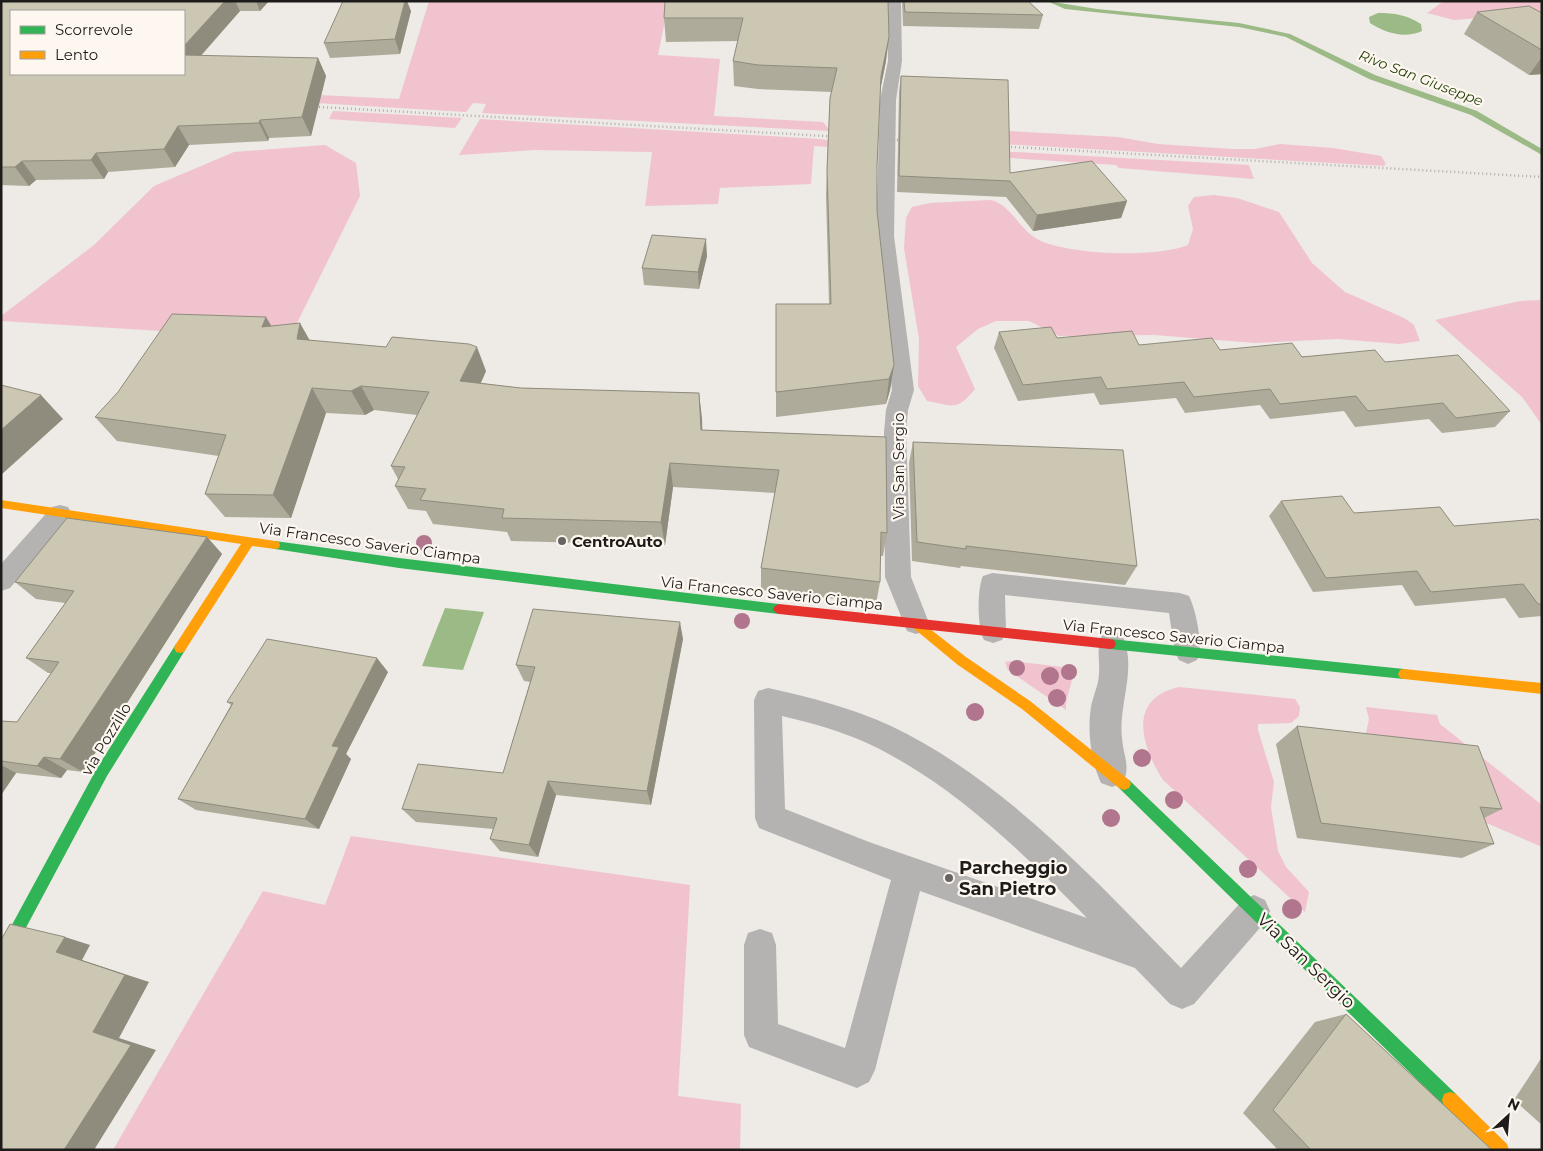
<svg xmlns="http://www.w3.org/2000/svg" width="1543" height="1151" viewBox="0 0 1543 1151" font-family="Montserrat,sans-serif">
  <style>
    .green { fill: #f0c3ce }
    .water { fill: #9bba85 }
    .lines { fill: none; stroke-linecap: round; stroke-linejoin: round }
    .stream { fill: #9bba85; fill-rule: evenodd }
    .lane { fill: #b4b3b2; fill-rule: evenodd }
    .street { fill: #b4b3b2; fill-rule: evenodd }
    .fast { fill: #30b455; fill-rule: evenodd }
    .slow { fill: #ff9f0a; fill-rule: evenodd }
    .jam { fill: #e5322d; fill-rule: evenodd }
    .rail { stroke: #b0aeab; stroke-width: 2.5; stroke-dasharray: 1 3; stroke-linecap: butt }
    .tree { fill: #b1758d }
    .wall { fill: #afab9a }
    .shaded-wall { fill: #8f8b7d }
    .building { fill: #ccc7b3; stroke: #8f8b7d }
    .poi-dot { fill: #676461; stroke: #fef7f0; stroke-width: 2 }
    .labels { text-anchor: middle; dominant-baseline: central; stroke-width: 4.5; stroke-linejoin: round; paint-order: stroke }
    .far-water-label { font-size: 14px; font-style: italic; fill: #1e3c04; stroke: #fef7f0 }
    .street-label { font-size: 15px; fill: #1e1c1a; stroke: #fef7f0 }
    .poi-label { font-size: 15px; font-weight: bold; fill: #1e1c1a; stroke: #fef7f0; text-anchor: start }
    .near-poi-label { font-size: 18px; font-weight: bold; fill: #1e1c1a; stroke: #fef7f0; text-anchor: start }
    .near-street-label { font-size: 18px; fill: #1e1c1a; stroke: #fef7f0 }
  </style>
  <rect width="100%" height="100%" fill="#eeeae6"/>
  <path class="green" d="M429 1H669L658 55 720 59 714 116 823 122 830 131 482 113 486 104 473 103 466 112 1 84V79L399 99Z
    M1444 1H1542V13L1454 20 1427 13Z
    M333 111 462 118 455 128 329 119Z
    M480 119 820 139 833 141 830 147 814 146 811 184 720 188 718 204 645 206 652 152 535 150 459 155Z
    M989 130 1118 137 1158 144 1232 149H1255L1280 144 1333 148 1381 156 1386 164H1384L1385 166 968 142Z
    M325 145 356 163 360 196 289 339 1 321V316L94 245 154 186 234 152Z
    M961 149 1249 165 1254 179 1119 168 1116 165 964 155Z
    M1214 195 1237 198 1279 212 1312 263 1345 292 1404 318 1414 325 1420 341 1399 344 1338 339 1255 343 1154 335 1059 336 1029 321H996L978 329 956 347 975 389C957 411 954 406 927 401L918 386 919 339 904 248 906 218 912 207 930 203 991 200C1012 205 1020 232 1041 241 1073 255 1156 258 1188 245L1193 229 1188 206 1194 197Z
    M1542 300V425L1522 397 1435 320 1520 301Z
    M1012 661 1071 668C1076 679 1065 695 1066 710L1008 670 1005 662Z
    M1179 687 1295 699 1300 707 1299 716 1291 723 1258 724V730L1274 782 1271 807 1278 851 1286 867 1309 892 1305 912 1163 780C1142 747 1126 699 1179 687Z
    M1366 707 1437 715 1440 724 1542 805V847L1484 822 1365 738 1369 719Z
    M351 836 690 885 678 1096 741 1104 740 1150H113L263 891 325 905Z"/>
  <path class="water" d="M1378 13C1395 13 1407 15 1421 24L1422 31C1404 39 1386 33 1370 23L1369 17Z
    M445 608 484 612 463 670 422 666Z"/>
  <g class="lines">
    <path class="stream" d="M1047 1 1097 9 1239 23 1290 34 1375 75 1477 111 1542 149V155L1471 115 1369 79 1286 37 1239 27 1065 9Z"/>
    <path class="lane" d="M887 1H901L902 61 896 100 894 236 914 390 908 410 906 432 911 577 929 623 925 631 916 634 907 631 885 577 884 432 886 410 892 390 876 236 880 100 888 61Z
      M60 505 68 507 72 514 68 521 10 588 1 591V564L52 507Z
      M992 573 1180 593 1189 596C1196 610 1204 647 1197 660L1188 664 1179 660 1175 652 1169 613 1005 595 1006 632 1002 640 993 643 984 640C977 627 977 589 983 576Z
      M768 688C810 697 852 708 891 726 1004 780 1094 879 1181 968L1243 900 1254 895 1265 900 1270 911 1265 922 1194 1004 1182 1009 1170 1004 1135 968 920 891 875 1070 869 1082 857 1088 749 1047 744 1035V945L748 933 760 929 772 933 776 945 778 1024 845 1048 891 880 759 828 755 818 754 700 758 691ZM782 716C812 723 841 731 869 744 952 783 1023 853 1087 918L869 842 785 809Z"/>
    <path class="street" d="M1112 631 1122 635C1138 668 1118 704 1122 738 1123 755 1131 766 1123 783L1112 787 1101 783C1091 761 1087 731 1091 707 1093 696 1099 684 1099 673 1100 659 1096 648 1102 635Z"/>
    <path class="fast" d="M275 541 399 558 779 604 783 606 785 609 783 612 779 614 399 568 275 549 271 548 270 545 271 542Z
      M1110 639 1404 669 1408 670 1410 674 1408 678 1404 679 1110 649 1106 648 1104 644 1106 640Z
      M180 643 184 644 186 648 184 652 107 776 6 965 1 967V945L97 768 176 644Z
      M1124 778 1129 780 1456 1094 1458 1100 1456 1106 1450 1108 1444 1106 1119 788 1117 784 1119 780Z"/>
    <path class="slow" d="M1 500 275 541 279 542 280 545 279 548 275 549 252 546 184 652 180 653 176 652 174 648 176 644 241 544 1 508Z
      M916 618 966 657 1030 701 1129 780 1131 784 1129 788 1124 790 1119 788 1022 709 958 665 912 627 910 623 912 619Z
      M1404 669 1542 683V694L1404 679 1400 678 1398 674 1400 670Z
      M1450 1092 1456 1094 1507 1144 1509 1150H1489L1444 1106 1442 1100 1444 1094Z"/>
    <path class="jam" d="M779 604 1110 639 1114 640 1116 644 1114 648 1110 649 779 614 775 612 773 609 775 606Z"/>
    <path class="rail" d="M303 106 842 137
      M865 138 912 141
      M995 146 1542 177"/>
  </g>
  <g class="tree">
    <circle cx="424" cy="543" r="8"/>
    <circle cx="742" cy="621" r="8"/>
    <circle cx="1017" cy="668" r="8"/>
    <circle cx="1069" cy="672" r="8"/>
    <circle cx="1050" cy="676" r="9"/>
    <circle cx="1057" cy="698" r="9"/>
    <circle cx="975" cy="712" r="9"/>
    <circle cx="1142" cy="758" r="9"/>
    <circle cx="1174" cy="800" r="9"/>
    <circle cx="1111" cy="818" r="9"/>
    <circle cx="1248" cy="869" r="9"/>
    <circle cx="1292" cy="909" r="10"/>
  </g>
  <path class="wall" d="M1 1H269L260 11H240L201 56 318 58 326 76 311 136 269 138 268 141 189 145 175 167 108 172 104 179 36 180 29 186 1 185Z
    M888 1 886 61 880 91 877 166V211L894 365 890 390 886 404 776 417V304H829L826 195 829 123 830 98 832 92 758 89 734 86 733 61 738 41 666 42 664 18Z
    M902 1H1028L1043 15 1039 29 903 26Z
    M411 11 400 54 330 58 324 43Z
    M1477 12 1542 13V74L1529 75 1464 34Z
    M901 76 1010 173 1127 201 1121 218 1033 231 1006 197 897 192 899 92Z
    M707 256 699 289 644 285 642 268Z
    M272 326 310 340 486 371 481 383 521 388 699 393 702 430 886 437 887 533 883 556H880V582L876 604 761 590V568L775 493 673 487 665 545 511 541 507 532 433 524 426 511 408 509 395 486 398 479 391 466 417 415 374 410 365 415 326 413 291 518 225 517 205 494 219 456 117 441 95 417Z
    M999 332 1057 338 1139 345 1385 362 1510 411 1495 427 1442 433 1429 419 1355 427 1344 411 1270 419 1260 405 1185 413 1176 398 1100 405 1094 393 1018 401 994 348Z
    M913 442 1137 566 1125 585 961 566 960 568 912 561 909 463Z
    M1281 501 1354 513 1454 526 1542 523V616L1519 618 1505 598 1415 606 1402 585 1313 592 1269 516Z
    M207 537 222 554 83 772 67 770 61 778 16 773 1 795V721L17 722 51 673H48L26 658 65 603 36 599 15 582Z
    M683 639 651 805 556 795 538 857 500 851 490 839 493 829 416 822 402 809 503 773 530 682 524 681 516 665Z
    M388 672 346 754 351 759 319 829 196 810 178 799 231 705 227 702Z
    M1297 726 1502 809 1484 818 1494 844 1462 858 1297 838 1276 744Z
    M1346 1014 1492 1150H1278L1243 1113 1315 1022Z
    M1542 1057V1125L1514 1100Z"/>
  <path class="shaded-wall" d="M225 1H235L240 11 185 73 184 70V46Z
    M256 1H269L260 11Z
    M405 1H407L411 11 400 54 395 39Z
    M889 37 886 61 878 100 881 76Z
    M1542 57V74L1529 75Z
    M318 58 326 76 311 136 302 117Z
    M260 120 269 138 268 141 259 123Z
    M178 126 189 145 175 167 164 149Z
    M96 153 108 172 104 179 91 160Z
    M22 161 36 180 29 186 15 167Z
    M1127 201 1121 218 1033 231 1037 215Z
    M706 239 707 256 699 289 698 272Z
    M266 317 281 342 262 327Z
    M300 323 314 348 297 339Z
    M477 347 486 371 470 406 460 381Z
    M894 365 890 390 886 404 889 379Z
    M361 386 374 410 365 415 351 391Z
    M312 388 326 413 291 518 273 495Z
    M699 393 702 418 703 454 701 430Z
    M41 395 63 419 1 475V430Z
    M670 463 673 487 665 545 661 522Z
    M207 537 222 554 83 772 60 759Z
    M680 622 683 639 651 805 647 791Z
    M377 658 388 672 346 754 351 759 319 829 305 819 332 746Z
    M44 757 67 770 61 778 37 766Z
    M1 765 16 773 1 795Z
    M548 781 556 795 538 857 529 845Z
    M65 937 90 945 82 960 149 982 119 1038 156 1050 94 1150H64L93 1032 56 952Z"/>
  <path class="building" d="M1 1H225L184 46V11H11V74H184V55L318 58 302 117 260 120 259 123 178 126 164 149 96 153 91 160 22 161 15 167H1Z
    M343 1H405L395 39 324 43Z
    M665 1H888L889 37 881 76 877 166V211L894 365 889 379 776 392V304H831L827 170 830 98 837 68 758 65 733 61 743 18H664Z
    M904 1H1028L1043 15 905 12Z
    M1529 6 1542 13V50L1477 12Z
    M901 76 1008 80 1010 173 1092 161 1127 201 1037 215 1010 181 899 176Z
    M652 235 706 239 698 272 642 268Z
    M172 314 266 317 262 327 300 323 297 339 386 347 392 337 469 344 477 347 460 381 521 388 699 393 701 430 886 437 887 533 881 532 880 582 761 568 779 470 670 463 661 522 502 518 504 509 420 500 426 489 395 486 405 467 391 466 429 392 361 386 351 391 312 388 273 495 205 494 226 435 95 417 118 392Z
    M1051 327 1057 338 1132 331 1139 345 1212 338 1220 350 1292 343 1302 357 1375 350 1385 362 1458 355 1510 411 1456 418 1443 403 1368 411 1356 396 1280 404 1270 389 1194 397 1184 382 1107 389 1101 377 1023 385 999 332Z
    M1 385 41 395 1 430Z
    M913 442 1123 450 1137 566 966 546V549L917 542Z
    M1342 496 1354 513 1440 507 1454 526 1538 519 1542 523V604H1538L1523 584 1431 592 1417 571 1326 578 1281 501Z
    M67 518 207 537 60 759 44 757 37 766 1 761V721L17 722 59 662 26 658 74 591 15 582Z
    M533 609 680 622 647 791 548 781 529 845 490 839 497 818 402 809 418 764 503 773 535 667 516 665Z
    M267 639 377 658 332 746 339 747 305 819 178 799 233 703 227 702Z
    M1297 726 1478 746 1502 809 1480 807 1494 844 1321 823Z
    M10 924 65 937 56 952 125 975 93 1032 131 1045 64 1150H1V940Z
    M1346 1014 1492 1150H1311L1273 1110Z"/>
  <g class="poi-dot">
    <circle cx="562" cy="541" r="5"/>
    <circle cx="949" cy="878" r="5"/>
  </g>
  <g class="labels">
    <g class="far-water-label">
      <text transform="translate(1421 78) rotate(21)">Rivo San Giuseppe</text>
    </g>
    <g class="street-label">
      <text transform="translate(898 466) rotate(-90)">Via San Sergio</text>
      <text transform="translate(370 543) rotate(8)">Via Francesco Saverio Ciampa</text>
      <text transform="translate(772 593) rotate(6)">Via Francesco Saverio Ciampa</text>
      <text transform="translate(1174 636) rotate(6)">Via Francesco Saverio Ciampa</text>
      <text transform="translate(106 739) rotate(-59)">via Pozzillo</text>
    </g>
    <g class="poi-label">
      <text x="572" y="541">CentroAuto</text>
    </g>
    <g class="near-poi-label">
      <text x="959" y="868">Parcheggio<tspan x="959" dy="21">San Pietro</tspan></text>
    </g>
    <g class="near-street-label">
      <text transform="translate(1306 961) rotate(44)">Via San Sergio</text>
    </g>
  </g>
  <rect width="1543" height="1151" fill="none" stroke="#1e1c1a" stroke-width="5"/>
  <rect x="10" y="10" width="175" height="65" fill="#fef7f0" stroke="#a49f9a"/>
  <rect x="20" y="26" width="25" height="8" fill="#30b455" stroke="#a49f9a"/>
  <text x="55" y="35" font-size="15" fill="#1e1c1a">Scorrevole</text>
  <rect x="20" y="51" width="25" height="8" fill="#ff9f0a" stroke="#a49f9a"/>
  <text x="55" y="60" font-size="15" fill="#1e1c1a">Lento</text>
  <g transform="translate(1508 1116) rotate(26)" stroke="#fef7f0" stroke-width="4" paint-order="stroke">
  <path d="M0-4L9 19L0 12L-9 19Z" fill="#1e1c1a"/>
  <text y="-8" font-size="14" font-weight="bold" text-anchor="middle" fill="#1e1c1a">N</text>
  </g>
</svg>
